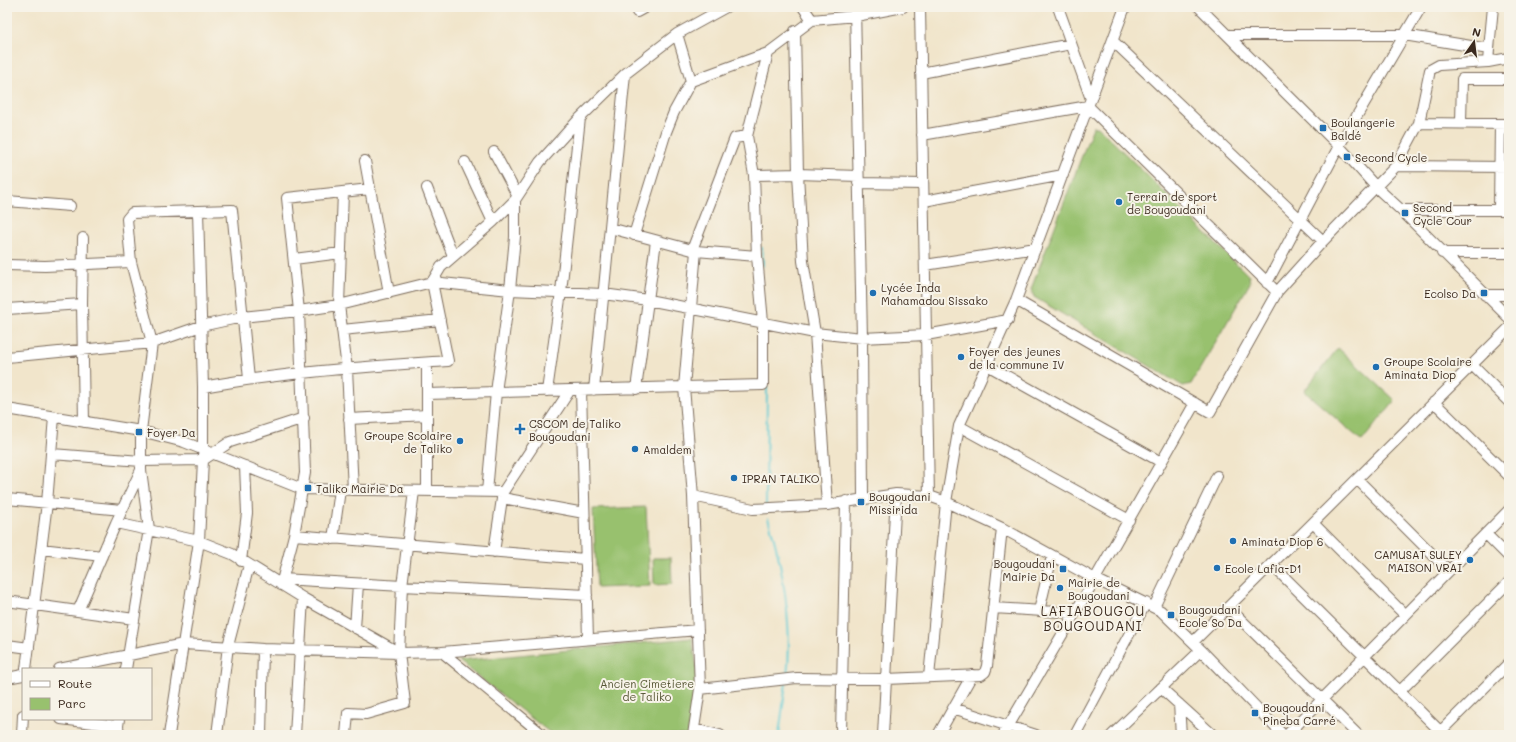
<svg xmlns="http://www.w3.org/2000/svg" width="1516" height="742" viewBox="0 0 1516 742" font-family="Mali,sans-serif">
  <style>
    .green { fill: #98c16e; stroke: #6a7646 }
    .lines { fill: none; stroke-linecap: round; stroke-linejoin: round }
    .stream { stroke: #5dcad3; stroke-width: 2 }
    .minor-casing { stroke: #7b6b5b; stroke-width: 12 }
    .minor { stroke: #fff; stroke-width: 10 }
    .poi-dot { fill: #1f6fb2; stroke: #f7f3e8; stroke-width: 1.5 }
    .labels { text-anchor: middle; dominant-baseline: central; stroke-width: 4; stroke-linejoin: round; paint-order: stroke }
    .poi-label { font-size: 11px; fill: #3b2a1e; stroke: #f7f3e8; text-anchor: start }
    .park-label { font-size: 11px; fill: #575736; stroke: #f7f3e8 }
    .quarter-label { font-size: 13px; letter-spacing: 1px; fill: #3b2a1e; stroke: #f7f3e8 }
  </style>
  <rect width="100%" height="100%" fill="#f7f3e8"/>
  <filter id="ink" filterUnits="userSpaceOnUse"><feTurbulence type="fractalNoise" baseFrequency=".025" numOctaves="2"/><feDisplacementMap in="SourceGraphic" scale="8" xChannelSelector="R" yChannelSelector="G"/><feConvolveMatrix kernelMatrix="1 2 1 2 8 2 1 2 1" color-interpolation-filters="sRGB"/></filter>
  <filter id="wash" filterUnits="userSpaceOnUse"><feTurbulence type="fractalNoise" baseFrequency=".012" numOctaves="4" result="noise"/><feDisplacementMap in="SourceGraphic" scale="16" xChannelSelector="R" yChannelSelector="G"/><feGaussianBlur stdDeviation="0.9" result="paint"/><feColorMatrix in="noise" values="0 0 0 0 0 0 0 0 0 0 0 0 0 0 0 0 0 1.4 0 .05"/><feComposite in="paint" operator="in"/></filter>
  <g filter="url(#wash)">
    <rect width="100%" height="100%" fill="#f1e5cb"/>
    <path class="green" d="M1093 127H1098L1249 276 1250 283 1191 384 1183 386 1034 297 1031 289Z
      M1338 348 1395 400 1362 441 1304 391Z
      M646 507 650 586 597 588 593 509Z
      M653 558H671L672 584 654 585Z
      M692 638 697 669 688 735H553L458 661Z"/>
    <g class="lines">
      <path class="stream" d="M762 248 763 266
        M766 505 767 386
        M768 518C783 566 793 626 787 677
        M779 735 786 683"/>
    </g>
  </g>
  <g filter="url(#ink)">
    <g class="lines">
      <g class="minor-casing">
        <path id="minor" d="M803 7 812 20
          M855 7 862 338 863 499
          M920 7 929 496
          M1058 7 1091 99
          M1199 7 1339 146 1376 187 1401 210 1509 318
          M637 12 646 7
          M795 31 798 174 803 261 815 333 827 505
          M1228 35H1404L1489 49 1488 62
          M1113 41 1323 241
          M1489 49 1493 7
          M921 73 1071 44
          M691 81 768 53
          M1419 123 1509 124
          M1461 123 1462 79H1509
          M922 135 1088 106 1277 292
          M494 152 517 195
          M365 161 389 293
          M465 162 493 222
          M1396 166 1509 167
          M754 175 798 174 858 176
          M858 183 923 184
          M427 188 453 256
          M343 192 339 305 347 369 353 490
          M7 201 70 206
          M924 201 1063 175
          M1401 210H1509
          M1499 210 1500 124
          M610 228 696 251 757 256
          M634 235 666 132 674 112 691 81 677 34
          M83 238 82 304 84 422
          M692 250 735 138 747 136
          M696 251 684 387 763 385V322L757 256 754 175 747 136 768 53 812 20 856 16 903 7
          M1442 253H1509
          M294 259 341 253
          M7 265 45 266 131 262
          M925 265 1036 248
          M1267 283 1339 146 1421 7
          M1485 295H1509
          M1016 300 1210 412 1277 292 1323 241 1396 166 1419 123 1430 70 1439 65 1488 62 1509 58
          M7 309 82 304
          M342 330 440 320
          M7 357 152 343 201 326 242 317 299 311 339 305 432 282 510 290 603 294 648 300 815 333 862 338 926 335 1008 320
          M987 365 1161 462
          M1472 365 1509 402
          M203 387C284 372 366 367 448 361L432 282 441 267 493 222 515 200 540 162 580 118 625 74 677 34 726 7
          M636 389 656 241
          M581 390 588 639
          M594 390 625 74
          M547 391 561 292 580 118
          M427 394 570 390
          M1434 402 1509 476
          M7 409 141 431 184 442 302 489 503 492 570 390 684 387 693 496 700 689 693 735
          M349 419 427 415
          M959 426 1129 520
          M52 454 141 461 203 460 230 442 304 418
          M1357 479 1449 571
          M427 491V363
          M487 492 496 392 510 290 515 237V200
          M693 496 753 509 827 505 896 494 929 496 946 502 1002 528 1095 579 1161 611 1201 650 1283 735
          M502 498 584 513
          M7 499 122 510
          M116 523 199 541 232 554 303 598 398 652
          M1313 523 1405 615
          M1486 534 1509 557
          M294 535 585 559
          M333 539 340 490
          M41 549 102 556
          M494 552 503 492
          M241 561 247 513 245 466
          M1271 564 1444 735
          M282 579 402 586 587 595
          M281 585 294 535 305 473 299 311 287 198 370 189
          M7 601 134 619
          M1154 607 1217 476
          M1228 607 1358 735
          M993 608 1075 613
          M78 611 116 523 141 470V431L152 343 131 262 127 219 132 213 232 210 249 379
          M1039 611 1052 556
          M355 628 358 584
          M1193 642 1509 328
          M7 645 29 648
          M442 652 543 735
          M26 669 47 503 54 417
          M59 669 184 644 263 649 399 653 442 652 698 630
          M126 669 149 529 141 470
          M929 677 946 502 959 426 1016 300 1125 7
          M7 678 23 675
          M1161 688 1213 735
          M700 689 797 678 886 679 981 675 985 672 987 666 1002 528
          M1400 691 1509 582
          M1179 704 1181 735
          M953 708 1036 735
          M61 719 118 726
          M119 719 118 726 119 735
          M694 729 720 735
          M22 735 23 715
          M169 735 199 541 203 460V387L198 211
          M217 735 228 646 249 565
          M261 735 263 649
          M295 735 303 598
          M346 735 348 713 366 714 405 703 399 653 402 586 414 491
          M841 735 846 501
          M883 735 896 494
          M938 735 972 675
          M1003 735 1095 579 1195 403
          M1075 735 1146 603
          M1112 735 1201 650
          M1287 735 1509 510
          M1437 735 1509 663"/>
      </g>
      <use href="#minor" class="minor"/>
    </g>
  </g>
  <g class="poi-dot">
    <rect x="1319" y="124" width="8" height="8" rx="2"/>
    <rect x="1343" y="153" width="8" height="8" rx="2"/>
    <circle cx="1119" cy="202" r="4"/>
    <rect x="1401" y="209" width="8" height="8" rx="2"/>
    <circle cx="873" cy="293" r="4"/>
    <rect x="1480" y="289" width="8" height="8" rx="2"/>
    <circle cx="961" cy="357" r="4"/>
    <circle cx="1376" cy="367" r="4"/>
    <path d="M518 423h4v4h4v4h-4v4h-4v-4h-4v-4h4z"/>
    <rect x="135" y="428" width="8" height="8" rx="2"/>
    <circle cx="460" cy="441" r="4"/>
    <circle cx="635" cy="449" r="4"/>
    <circle cx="734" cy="478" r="4"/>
    <rect x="304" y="484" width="8" height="8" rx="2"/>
    <rect x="857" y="498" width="8" height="8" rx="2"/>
    <circle cx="1233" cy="541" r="4"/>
    <circle cx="1470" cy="560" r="4"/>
    <circle cx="1217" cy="568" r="4"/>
    <rect x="1059" y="565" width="8" height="8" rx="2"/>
    <circle cx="1060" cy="588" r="4"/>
    <rect x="1167" y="611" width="8" height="8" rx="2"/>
    <rect x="1251" y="709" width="8" height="8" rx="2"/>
  </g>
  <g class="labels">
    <g class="poi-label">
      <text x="1331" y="122">Boulangerie<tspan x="1331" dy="13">Baldé</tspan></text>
      <text x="1355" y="157">Second Cycle</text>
      <text x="1127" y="196">Terrain de sport<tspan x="1127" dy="13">de Bougoudani</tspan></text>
      <text x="1413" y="207">Second<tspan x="1413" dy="13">Cycle Cour</tspan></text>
      <text x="881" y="287">Lycée Inda<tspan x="881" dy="13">Mahamadou Sissako</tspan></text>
      <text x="1476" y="293" text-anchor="end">Ecolso Da</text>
      <text x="969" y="351">Foyer des jeunes<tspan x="969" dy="13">de la commune IV</tspan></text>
      <text x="1384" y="361">Groupe Scolaire<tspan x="1384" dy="13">Aminata Diop</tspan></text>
      <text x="529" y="423">CSCOM de Taliko<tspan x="529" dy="13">Bougoudani</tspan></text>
      <text x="147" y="432">Foyer Da</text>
      <text x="452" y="435" text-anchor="end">Groupe Scolaire<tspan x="452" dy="13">de Taliko</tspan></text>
      <text x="643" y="449">Amaldem</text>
      <text x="742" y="478">IPRAN TALIKO</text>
      <text x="316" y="488">Taliko Mairie Da</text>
      <text x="869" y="496">Bougoudani<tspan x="869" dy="13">Missirida</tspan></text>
      <text x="1241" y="541">Aminata Diop 6</text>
      <text x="1462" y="554" text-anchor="end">CAMUSAT SULEY<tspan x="1462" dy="13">MAISON VRAI</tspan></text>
      <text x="1055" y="563" text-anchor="end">Bougoudani<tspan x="1055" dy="13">Mairie Da</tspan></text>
      <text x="1225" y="568">Ecole Lafia-D1</text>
      <text x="1068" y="582">Mairie de<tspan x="1068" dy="13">Bougoudani</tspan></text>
      <text x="1179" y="609">Bougoudani<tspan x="1179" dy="13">Ecole So Da</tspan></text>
      <text x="1263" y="707">Bougoudani<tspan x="1263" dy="13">Pineba Carré</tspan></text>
    </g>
    <g class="park-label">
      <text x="647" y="683">Ancien Cimetiere<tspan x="647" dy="13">de Taliko</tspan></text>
    </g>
    <g class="quarter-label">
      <text x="1093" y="610">LAFIABOUGOU<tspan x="1093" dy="15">BOUGOUDANI</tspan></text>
    </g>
  </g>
  <rect width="1516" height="742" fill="none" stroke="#f7f3e8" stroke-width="24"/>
  <rect x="22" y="668" width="130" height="52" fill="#f7f3e8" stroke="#aca397"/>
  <rect x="30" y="681" width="20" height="6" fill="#ffffff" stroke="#aca397"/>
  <text x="58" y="688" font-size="12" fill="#3b2a1e">Route</text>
  <rect x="30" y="698" width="20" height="12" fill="#98c16e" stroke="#aca397"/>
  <text x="58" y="708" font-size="12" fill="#3b2a1e">Parc</text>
  <g transform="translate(1474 42) rotate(14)" stroke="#f7f3e8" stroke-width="3" paint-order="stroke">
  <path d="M0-3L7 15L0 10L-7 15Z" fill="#3b2a1e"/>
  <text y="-6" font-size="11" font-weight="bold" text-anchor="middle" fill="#3b2a1e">N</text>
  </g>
</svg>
